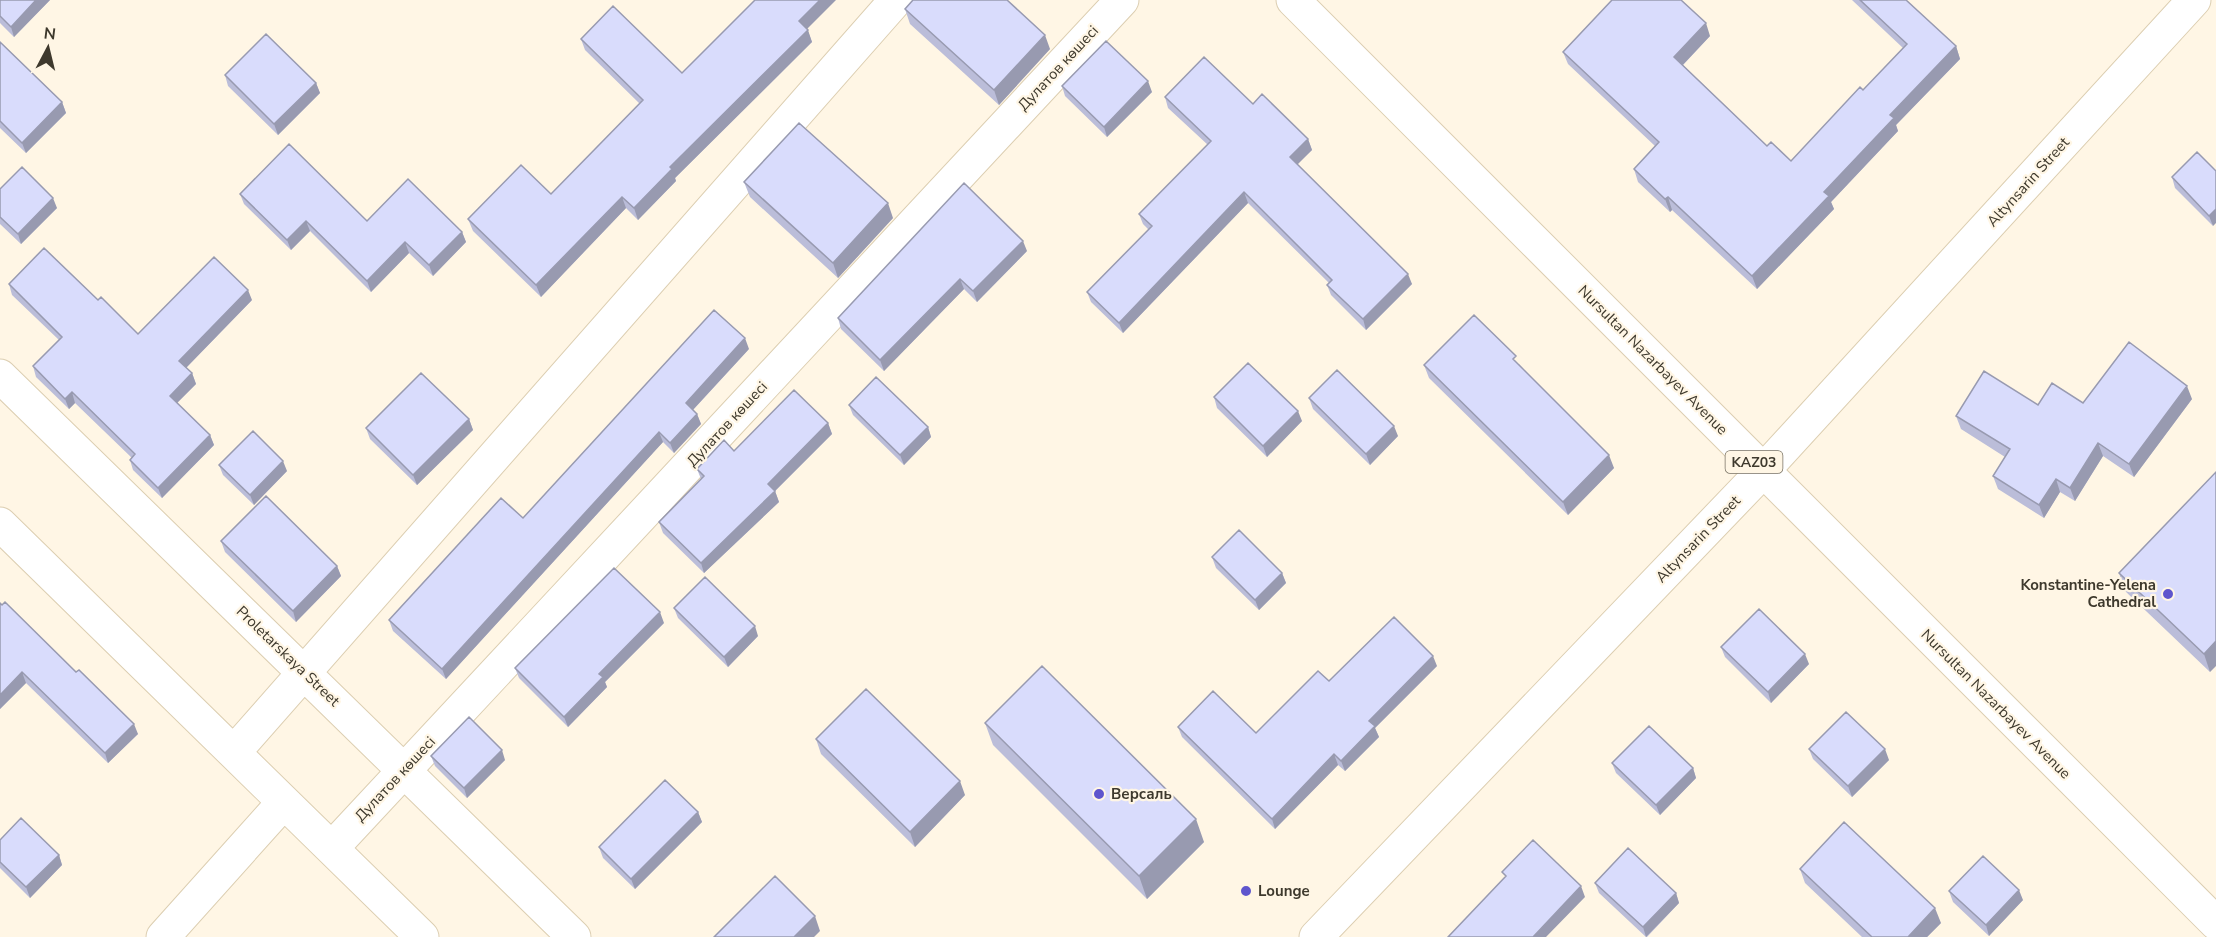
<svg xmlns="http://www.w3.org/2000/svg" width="2216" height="937" viewBox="0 0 2216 937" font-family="'Nunito Sans',sans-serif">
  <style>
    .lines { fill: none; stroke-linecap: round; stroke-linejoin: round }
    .minor-casing { stroke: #dcceb1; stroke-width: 35 }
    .tertiary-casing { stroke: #dcceb1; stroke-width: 35 }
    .primary-casing { stroke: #dcceb1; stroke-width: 35 }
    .minor { stroke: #fff; stroke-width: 33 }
    .tertiary { stroke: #fff; stroke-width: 33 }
    .primary { stroke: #fff; stroke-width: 33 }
    .wall { fill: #bbbdd9 }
    .shaded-wall { fill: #989ab0 }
    .building { fill: #d9dcfc; stroke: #989ab0; stroke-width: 1.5 }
    .poi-dot { fill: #5e55cd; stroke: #fff6e5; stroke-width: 2 }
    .labels { text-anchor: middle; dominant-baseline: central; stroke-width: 4.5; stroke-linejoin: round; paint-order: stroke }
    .shield { fill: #fff6e5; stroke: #787264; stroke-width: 1.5 }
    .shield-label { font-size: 14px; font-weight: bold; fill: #3e392d }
    .street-label { font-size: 15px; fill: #3e392d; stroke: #fff6e5 }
    .poi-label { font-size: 15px; font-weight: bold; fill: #3e392d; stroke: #fff6e5; text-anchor: start }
  </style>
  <rect width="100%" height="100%" fill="#fff6e5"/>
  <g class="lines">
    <g class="minor-casing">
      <path id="minor" d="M0 376 574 937
        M0 524 422 937
        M235 751 896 0
        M332 848 1122 0
        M163 937 283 803"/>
    </g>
    <g class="tertiary-casing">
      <path id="tertiary" d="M1316 937 1763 471 2194 0"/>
    </g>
    <g class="primary-casing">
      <path id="primary" d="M1293 0 2216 923"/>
    </g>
    <use href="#minor" class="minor"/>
    <use href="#tertiary" class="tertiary"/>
    <use href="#primary" class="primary"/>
  </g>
  <path class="wall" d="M0 0H50L14 37 0 23Z
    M1852 0H1906L1956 46 1960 59 1896 125 1898 131 1831 202 1834 209 1757 289 1672 210 1670 212 1638 182 1634 169 1655 146 1568 64 1563 52 1710 36 1683 65 1767 146 1791 161 1863 90 1903 48Z
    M905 9 1050 49 999 105 910 24Z
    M807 29 812 42 675 178 676 181 638 220 626 208 541 297 473 231 468 219 551 194 640 104 585 50 581 39 682 73Z
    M0 42 62 102 66 113 26 153 0 128Z
    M225 75 316 83 320 93 278 135 228 86Z
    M1062 86 1152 92 1107 137 1065 96Z
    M1165 97 1253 104 1308 139 1312 150 1297 164 1412 284 1366 330 1331 295 1327 285 1329 283 1248 203 1123 333 1091 302 1087 292 1149 230 1143 224 1139 214 1208 145 1168 108Z
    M2197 152 2213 226 2175 188 2172 177Z
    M744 182 893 218 838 278 750 197Z
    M0 189 57 208 21 244 0 224Z
    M240 194 367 221 462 232 466 242 433 276 409 253 371 292 310 231 291 250 244 204Z
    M1027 251 977 302 964 289 884 371 841 329 838 318Z
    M9 284 98 300 138 334 252 300 186 368 192 373 196 384 177 403 210 435 214 445 162 498 133 470 130 460 132 458 75 403 69 409 36 377 33 366 59 340 12 295Z
    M749 349 693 410 697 414 701 424 674 453 663 442 446 679 393 631 389 620 523 518Z
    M1519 364 1614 468 1568 515 1429 378 1424 365Z
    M1214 397 1302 421 1267 457 1217 408Z
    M1309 398 1398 436 1370 465 1313 409Z
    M2192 399 2134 477 2103 456 2075 501 2060 492 2044 518 1998 489 1993 476 2005 457 1961 429 1956 416 2038 405Z
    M849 405 928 427 931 437 904 465 853 415Z
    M469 419 473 430 417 485 370 439 366 428Z
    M828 423 832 434 775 491 779 502 704 573 663 533 659 522 701 479 697 469 734 451Z
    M219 465 287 471 254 505 223 475Z
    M2216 472 2210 672 2125 591 2119 573Z
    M221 541 337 566 341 576 296 622 225 552Z
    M1212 557 1282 573 1286 583 1259 610 1216 568Z
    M0 603 138 734 108 763 26 683 0 709Z
    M674 608 758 636 728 667 678 618Z
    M664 623 605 682 607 687 568 727 519 678 515 668Z
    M1721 647 1809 664 1771 703 1725 657Z
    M1437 666 1375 728 1379 737 1345 771 1338 765 1275 829 1182 737 1178 727 1256 733 1329 681Z
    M985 723 1204 842 1147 899 993 745Z
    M816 739 965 795 915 847 821 754Z
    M1809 749 1889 760 1852 797 1813 759Z
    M431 756 505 760 467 798 435 766Z
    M1612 763 1693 768 1696 778 1660 815 1616 773Z
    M698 812 702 822 635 889 603 858 599 847Z
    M0 840 59 855 62 865 30 898 0 868Z
    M1800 869 1941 923 1927 937H1862L1805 883Z
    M1595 883 1676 893 1679 903 1647 937H1646L1599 893Z
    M1949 891 2023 900 1989 936 1953 902Z"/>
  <path class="shaded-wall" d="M36 0H50L14 37 11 27Z
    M820 0H836L803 33 799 21Z
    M1706 23 1710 36 1678 70 1674 57Z
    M808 30 812 42 675 178 676 181 638 220 634 208 670 167Z
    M1045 35 1050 49 999 105 994 90Z
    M1956 46 1960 59 1896 125 1898 131 1831 202 1834 209 1757 289 1752 276 1890 115Z
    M1148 81 1152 92 1107 137 1104 127Z
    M316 83 320 93 278 135 274 124Z
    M62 102 66 113 26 153 22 143Z
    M1308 139 1312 150 1294 168 1290 157Z
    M1244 192 1248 203 1123 333 1119 323Z
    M622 197 626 208 541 297 536 285Z
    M1668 197 1672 210 1670 212 1665 199Z
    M53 198 57 208 21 244 18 234Z
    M888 203 893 218 838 278 833 263Z
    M2216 209V223L2213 226 2209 216Z
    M306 221 310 231 291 250 287 240Z
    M462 232 466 242 433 276 429 265Z
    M1023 241 1027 251 977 302 973 291Z
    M405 242 409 253 371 292 367 281Z
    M1408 274 1412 284 1366 330 1363 319Z
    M960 279 964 289 884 371 880 360Z
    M248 290 252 300 183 371 179 361Z
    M745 338 749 349 690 413 686 403Z
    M192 373 196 384 174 406 170 396Z
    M2187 386 2192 399 2134 477 2129 464Z
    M72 392 75 403 69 409 65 399Z
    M1298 411 1302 421 1267 457 1263 446Z
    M697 414 701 424 674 453 670 443Z
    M469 419 473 430 417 485 413 475Z
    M828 423 832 434 775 491 779 502 704 573 701 563 768 484Z
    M1394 426 1398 436 1370 465 1366 454Z
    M928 427 931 437 904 465 900 455Z
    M659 432 663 442 446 679 442 669Z
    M210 435 214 445 162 498 158 488Z
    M2098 443 2103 456 2075 501 2070 488Z
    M1609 455 1614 468 1568 515 1563 502Z
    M283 461 287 471 254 505 250 495Z
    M2056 479 2060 492 2044 518 2039 505Z
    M337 566 341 576 296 622 293 611Z
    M1282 573 1286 583 1259 610 1255 600Z
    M660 612 664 623 605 682 607 687 568 727 564 717 599 674Z
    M755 626 758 636 728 667 724 657Z
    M2216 641V666L2210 672 2204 654Z
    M1805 654 1809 664 1771 703 1768 692Z
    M1433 656 1437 666 1375 728 1379 737 1345 771 1341 761 1369 721Z
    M22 672 26 683 0 709V695Z
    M134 724 138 734 108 763 105 753Z
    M1885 749 1889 760 1852 797 1848 786Z
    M502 750 505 760 467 798 464 788Z
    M1334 754 1338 765 1275 829 1272 819Z
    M1693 768 1696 778 1660 815 1656 805Z
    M960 781 965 795 915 847 910 832Z
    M698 812 702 822 635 889 631 879Z
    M1196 819 1204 842 1147 899 1139 876Z
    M59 855 62 865 30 898 26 887Z
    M1581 886 1585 897 1546 937H1533Z
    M2019 890 2023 900 1989 936 1986 925Z
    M1676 893 1679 903 1646 937 1643 927Z
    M1935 908 1941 923 1927 937H1908Z
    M815 916 820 931 814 937H794Z"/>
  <path class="building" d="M0 0H36L11 27 0 16Z
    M755 0H820L799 21 808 30 670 167 672 169 634 208 622 197 536 285 468 219 521 165 551 194 643 100 581 39 613 6 682 73Z
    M913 0H1007L1045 35 994 90 905 9Z
    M1612 0H1681L1706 23 1674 57 1767 146 1771 142 1791 161 1860 87 1863 90 1907 44 1860 0H1906L1956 46 1890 115 1894 118 1824 192 1829 196 1752 276 1668 197 1665 199 1634 169 1659 142 1563 52Z
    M266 34 316 83 274 124 225 75Z
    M1106 41 1148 81 1104 127 1062 86Z
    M0 42 62 102 22 143 0 121Z
    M1204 57 1253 104 1262 94 1308 139 1290 157 1408 274 1363 319 1327 285 1332 280 1244 192 1119 323 1087 292 1152 226 1139 214 1211 141 1165 97Z
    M799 123 888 203 833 263 744 182Z
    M289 144 367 221 408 179 462 232 429 265 405 242 367 281 306 221 287 240 240 194Z
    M2197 152 2216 171V209L2209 216 2172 177Z
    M22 167 53 198 18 234 0 217V189Z
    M964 183 1023 241 973 291 960 279 880 360 838 318Z
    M44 248 98 300 101 297 138 334 214 257 248 290 179 361 192 373 170 396 210 435 158 488 130 460 135 454 72 392 65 399 33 366 62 337 9 284Z
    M714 310 745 338 686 403 697 414 670 443 659 432 442 669 389 620 501 498 523 518Z
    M1474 315 1516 356 1513 359 1609 455 1563 502 1424 365Z
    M2129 342 2187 386 2129 464 2098 443 2070 488 2056 479 2039 505 1993 476 2010 449 1956 416 1984 371 2038 405 2052 383 2083 403Z
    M1248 363 1298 411 1263 446 1214 397Z
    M1337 370 1394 426 1366 454 1309 398Z
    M421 373 469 419 413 475 366 428Z
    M876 377 928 427 900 455 849 405Z
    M794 390 828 423 768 484 775 491 701 563 659 522 704 476 697 469 724 440 734 451Z
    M253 431 283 461 250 495 219 465Z
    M2216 472V641L2204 654 2119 573Z
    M266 496 337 566 293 611 221 541Z
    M1239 530 1282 573 1255 600 1212 557Z
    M614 568 660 612 599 674 603 677 564 717 515 668Z
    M705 577 755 626 724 657 674 608Z
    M5 602 76 672 79 670 134 724 105 753 22 672 0 695V603L2 605Z
    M1759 609 1805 654 1768 692 1721 647Z
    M1394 617 1433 656 1369 721 1375 726 1341 761 1334 754 1272 819 1178 727 1213 691 1256 733 1318 671 1329 681Z
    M1042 666 1196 819 1139 876 985 723Z
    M866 689 960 781 910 832 816 739Z
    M1846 712 1885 749 1848 786 1809 749Z
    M469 717 502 750 464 788 431 756Z
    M1649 726 1693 768 1656 805 1612 763Z
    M665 780 698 812 631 879 599 847Z
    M21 818 59 855 26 887 0 862V840Z
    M1844 822 1935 908 1908 937H1872L1800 869Z
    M1533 840 1581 886 1533 937H1448L1506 876 1502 872Z
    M1628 848 1676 893 1643 927 1595 883Z
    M1983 856 2019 890 1986 925 1949 891Z
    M775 876 815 916 794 937H714Z"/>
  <g class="poi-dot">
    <circle cx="2168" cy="594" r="6"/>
    <circle cx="1099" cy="794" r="6"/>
    <circle cx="1246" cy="891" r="6"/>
  </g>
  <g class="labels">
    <rect class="shield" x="1725.5" y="451" width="57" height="22" rx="4.5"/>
    <g class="shield-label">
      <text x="1754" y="462">KАZ03</text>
    </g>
    <g class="street-label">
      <text transform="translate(1058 68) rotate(-47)">Дулатов көшесі</text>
      <text transform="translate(2028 182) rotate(-48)">Altynsarin Street</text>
      <text transform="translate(1653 360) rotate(45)">Nursultan Nazarbayev Avenue</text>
      <text transform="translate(727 424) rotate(-47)">Дулатов көшесі</text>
      <text transform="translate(1698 539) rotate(-46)">Altynsarin Street</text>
      <text transform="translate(288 656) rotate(44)">Proletarskaya Street</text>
      <text transform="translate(1996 704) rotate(45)">Nursultan Nazarbayev Avenue</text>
      <text transform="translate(395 779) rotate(-47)">Дулатов көшесі</text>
    </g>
    <g class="poi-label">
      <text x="2156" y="585" text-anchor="end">Konstantine-Yelena<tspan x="2156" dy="17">Cathedral</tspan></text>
      <text x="1111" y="794">Версаль</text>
      <text x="1258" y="891">Lounge</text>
    </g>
  </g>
  <g transform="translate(48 48) rotate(7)" stroke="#fff6e5" stroke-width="4.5" paint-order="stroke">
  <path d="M0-4.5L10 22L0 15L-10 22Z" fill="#3e392d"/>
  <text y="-9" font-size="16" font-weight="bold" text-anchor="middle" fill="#3e392d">N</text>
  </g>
</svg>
